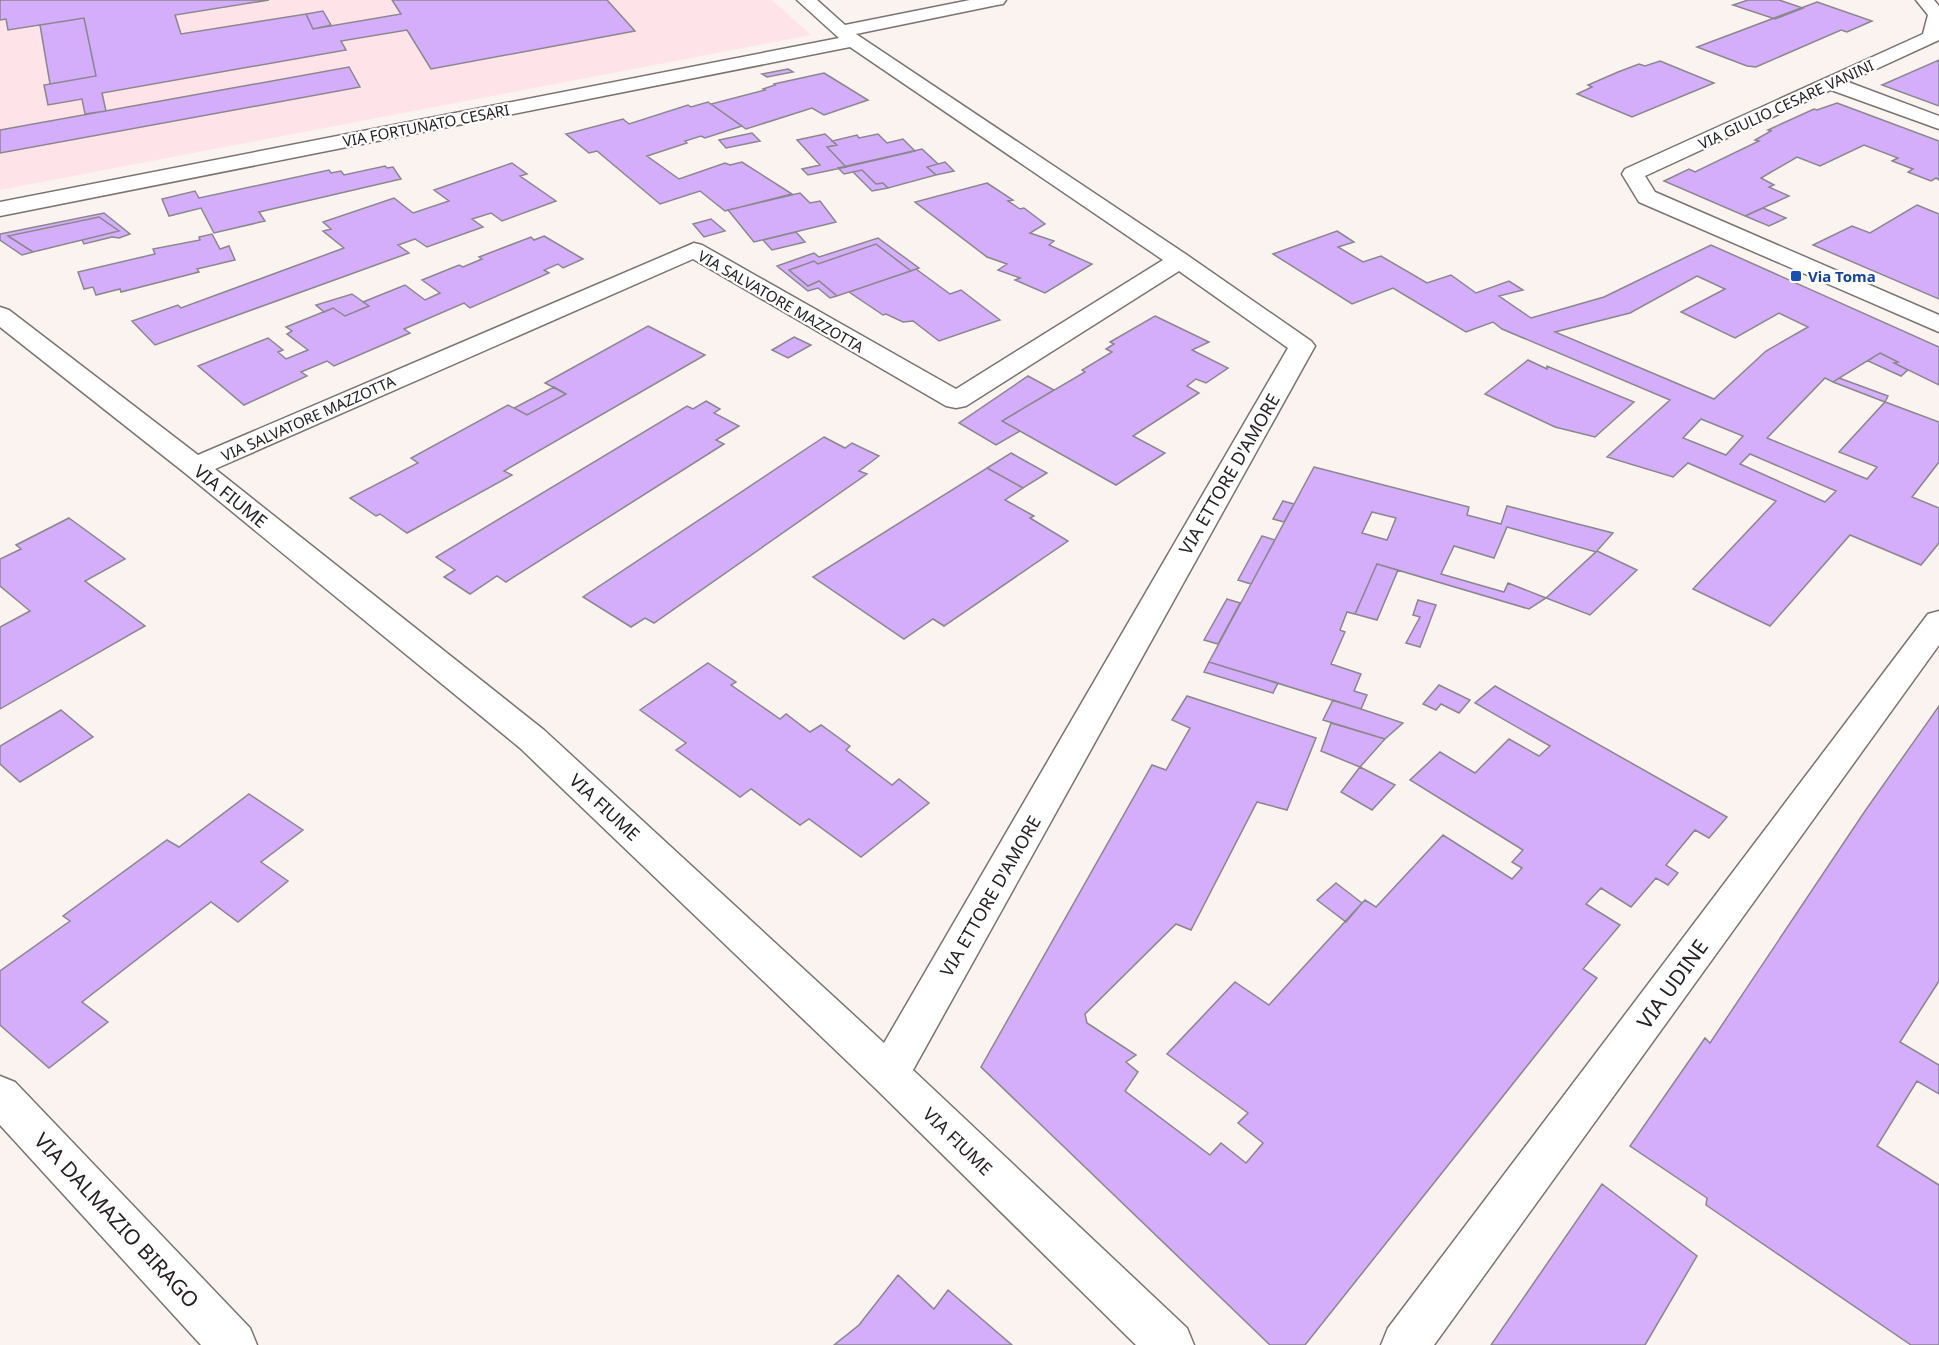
<svg xmlns="http://www.w3.org/2000/svg" width="1939" height="1345" viewBox="0 0 1939 1345" font-family="'Noto Sans',sans-serif">
  <style>
    .education { fill: #fee3e8 }
    .building { fill: #d4adfb; stroke: #8a878d; stroke-width: 1.5; fill-rule: evenodd }
    .lines { fill: none; stroke-linecap: round; stroke-linejoin: round }
    .minor-casing { stroke: #7a7471; stroke-width: 3 }
    .minor { fill: #fff; fill-rule: evenodd }
    .transit-dot { fill: #1a4fb4; stroke: #fff; stroke-width: 2 }
    .labels { text-anchor: middle; dominant-baseline: central; stroke-width: 4.5; stroke-linejoin: round; paint-order: stroke }
    .far-street-label { font-size: 15px; fill: #242120; stroke: #fff }
    .far-transit-label { font-size: 15px; font-weight: bold; fill: #164399; stroke: #fff; text-anchor: start }
    .street-label { font-size: 18px; fill: #242120; stroke: #fff }
    .near-street-label { font-size: 21px; fill: #242120; stroke: #fff }
  </style>
  <rect width="100%" height="100%" fill="#faf3ef"/>
  <path class="education" d="M0 0H772L811 35 0 190Z"/>
  <path class="building" d="M0 0H269L175 15 181 34 306 14 313 29 401 14 392 0H607L635 31 431 69 407 30 341 41 346 50 102 93 106 111 85 114 82 99 48 105 44 85 96 76 84 18 8 30 6 19 0 20Z
    M1748 0H1779L1803 8 1775 19 1733 5Z
    M1817 2 1872 21 1847 32 1841 30 1756 67 1747 66 1697 47Z
    M323 11 331 25 313 29 306 14Z
    M84 18 96 76 50 84 40 25Z
    M1939 60V106L1882 85Z
    M1660 61 1714 83 1632 117 1577 94 1592 87 1588 85 1618 72 1639 64 1645 66Z
    M349 67 360 87 0 153V130Z
    M788 69 793 72 767 77 762 74Z
    M824 73 868 100 824 115 812 108 746 129 711 104 765 90 763 89 775 85 774 84Z
    M708 102 742 126 705 138 701 136 685 141 687 143 647 156 679 179 725 163 730 165 742 162 792 194 725 211 700 191 660 204 597 151 589 153 566 134 623 119 629 124 688 105 691 107Z
    M1837 103 1939 141V180L1936 178 1931 181 1908 172 1913 169 1892 161 1898 158 1864 145 1820 166 1797 157 1761 178 1774 185 1769 187 1789 196 1745 216 1664 181 1689 169 1695 172 1759 141 1755 140 1771 131 1768 130 1814 109 1817 110Z
    M752 133 760 141 726 148 719 140Z
    M825 134 837 145 827 147 846 167 808 175 802 169 820 165 797 140Z
    M878 134 887 143 903 139 915 151 846 167 827 147 837 145 832 141 857 135 859 138Z
    M922 149 938 164 927 167 936 175 888 188 883 183 876 184 862 170 844 174 838 168Z
    M945 162 954 171 936 175 927 167Z
    M512 163 527 174 520 176 556 201 502 221 491 213 472 219 483 227 427 247 415 239 398 245 409 253 155 345 132 321 178 305 181 308 344 248 323 231 331 229 323 222 394 198 413 213 449 201 434 190Z
    M385 166 387 168 393 167 401 179 259 212 265 221 214 233 201 208 169 216 162 199 195 191 199 198 329 170 331 173 341 171 344 175Z
    M862 170 876 184 883 183 888 188 872 191 853 172Z
    M987 183 1013 200 1008 201 1020 209 1024 208 1045 224 1030 233 1054 241 1049 245 1092 264 1045 293 1015 280 1020 278 998 270 1007 264 987 257 915 202Z
    M800 193 810 203 820 201 836 222 754 242 728 210Z
    M1917 205 1939 214V299L1813 245 1852 226 1870 233Z
    M1763 208 1786 218 1769 226 1745 216Z
    M104 213 130 234 119 238 112 237 84 244 82 240 119 231 99 217 8 236 33 252 22 255 0 240V234Z
    M99 217 119 231 33 252 8 236Z
    M711 219 725 231 704 237 693 224Z
    M1337 231 1354 242 1338 247 1363 262 1381 256 1427 283 1451 275 1476 293 1509 281 1523 290 1499 296 1531 318 1604 297 1711 245 1939 347V385L1894 363 1898 362 1880 353 1833 382 1825 378 1767 438 1867 479 1877 467 1839 452 1885 402 1939 422V462L1912 497 1939 508V543L1921 565 1850 535 1770 626 1693 589 1776 501 1688 463 1673 477 1607 457 1670 400 1502 329 1493 322 1466 332 1393 288 1352 304 1273 254ZM1697 276 1725 289 1681 312 1735 338 1779 313 1808 327 1766 351 1714 399 1555 332 1630 313ZM1701 419 1743 436 1726 455 1683 438ZM1750 454 1836 491 1825 502 1740 464Z
    M796 232 805 242 772 250 763 240Z
    M212 234 220 249 229 246 235 260 197 269 199 272 121 292 120 289 96 295 93 287 84 289 78 272 155 254 153 249 200 240 199 237Z
    M544 236 583 259 563 268 558 264 544 270 549 273 470 308 464 303 404 329 410 333 334 366 327 361 301 372 307 376 244 405 198 366 268 338 283 350 278 352 286 359 308 350 287 334 292 331 286 327 333 308 345 316 369 306 363 302 405 285 425 300 440 293 422 280 459 265 463 267 482 259 479 257 531 237 534 240Z
    M878 238 919 268 911 271 876 244 818 264 814 261 789 270 808 286 819 281 837 296 830 298 818 288 808 291 777 266 814 253 819 257Z
    M876 244 911 271 837 296 819 281 808 286 789 270 814 261 818 264Z
    M916 269 950 294 961 290 1000 320 939 341 913 321 903 322 886 314 883 315 849 292Z
    M352 294 369 306 345 316 333 308 324 312 316 305Z
    M1155 316 1209 342 1192 350 1228 368 1206 383 1196 379 1187 386 1199 393 1133 436 1165 453 1116 485 1002 421 1085 372 1082 370 1112 352 1106 349 1114 344 1110 342Z
    M648 326 705 355 504 471 512 475 407 533 380 514 376 516 350 498 418 463 411 458 508 405 527 415 566 394 545 383Z
    M794 337 811 345 788 358 772 350Z
    M1880 353 1898 362 1894 363 1908 370 1901 376 1868 361Z
    M1528 360 1547 369V366L1634 402 1595 437 1555 427 1485 394Z
    M1028 376 1054 390 1002 421 1020 431 996 445 959 423Z
    M1839 378 1888 396 1885 402 1833 382Z
    M554 387 566 394 527 415 514 408Z
    M706 401 720 409 714 413 739 426 716 440 724 444 506 582 497 576 470 594 444 577 455 570 436 557 687 406 693 409Z
    M824 437 845 448 852 443 879 456 859 471 867 474 654 623 645 618 631 627 583 597Z
    M1011 453 1047 473 1023 488 987 468Z
    M1314 467 1469 507 1467 515 1501 524 1507 506 1613 533 1596 552 1507 527 1494 558 1454 546 1441 574 1504 592 1508 583 1546 598 1529 609 1377 564 1355 614 1347 612 1340 630 1345 632 1331 664 1361 674 1354 691 1367 695 1361 709 1209 662ZM1372 512 1396 518 1387 540 1362 533Z
    M987 468 1023 488 1005 500 1034 516 1030 518 1068 541 944 626 933 619 904 639 813 577Z
    M1283 501 1294 504 1284 522 1273 519Z
    M69 518 125 559 85 581 145 626 0 709V627L30 611 0 586V559L21 549 16 545Z
    M1262 536 1275 540 1251 584 1238 580Z
    M1597 551 1637 570 1590 615 1546 598Z
    M1377 564 1398 570 1377 620 1355 614Z
    M1227 599 1240 603 1218 644 1204 640Z
    M1418 600 1436 605 1420 647 1406 643 1420 617 1413 615Z
    M1209 662 1278 683 1273 693 1204 672Z
    M708 663 736 682 731 685 780 719 786 714 810 732 821 725 850 746 846 750 892 785 899 779 929 803 861 857 809 819 800 825 751 789 740 797 676 750 686 743 640 710Z
    M1439 685 1470 700 1459 713 1441 704 1436 710 1423 704Z
    M1495 686 1727 817 1709 838 1695 830 1666 865 1678 873 1668 885 1656 878 1631 907 1601 888 1586 904 1620 925 1583 969 1597 978 1305 1345H1270L981 1067 1152 765 1166 770 1190 728 1172 720 1187 696 1316 738 1287 810 1257 802 1191 930 1176 924 1085 1014 1087 1023 1136 1055 1126 1062 1138 1072 1125 1091 1210 1155 1221 1143 1246 1163 1263 1143 1238 1123 1248 1113 1167 1054 1235 982 1269 1005 1362 903 1365 900 1376 907 1443 835 1512 879 1522 868 1512 862 1523 850 1410 780 1440 752 1475 773 1509 739 1539 756 1550 746 1475 703Z
    M1333 700 1361 709 1403 723 1385 739 1323 720Z
    M1939 706V981L1900 1042 1939 1065V1094L1917 1081 1877 1146 1939 1185V1345H1911L1706 1205 1707 1198 1630 1146 1705 1038 1710 1043 1865 811Z
    M61 710 93 737 20 782 0 764V746Z
    M1331 723 1385 739 1360 767 1321 751Z
    M1360 767 1395 785 1372 810 1341 792Z
    M249 794 303 830 261 862 288 881 238 922 211 902 82 1002 108 1022 49 1068 0 1025V971L70 921 63 916 167 840 179 847Z
    M1336 883 1362 903 1346 922 1317 900Z
    M1602 1184 1697 1256 1645 1345H1491Z
    M898 1275 934 1309 948 1290 1012 1345H834L859 1325Z"/>
  <g class="lines">
    <g class="minor-casing">
      <path id="minor" d="M797 0H817L845 25 970 0H1006L1003 4 997 5 856 34 1187 255 1311 341 1315 346 913 1070 1187 1328 1194 1345H1136L874 1087 520 748 185 473 0 327V307L9 310 198 455 694 243 702 245 956 389 1163 260 850 47 0 216V202L839 38ZM693 259 946 406 956 408 966 406 1179 271 1288 348 884 1043 544 730 215 469Z
        M1916 0H1934L1939 6V40L1848 82 1939 116V129L1831 90 1645 176 1655 192 1939 315V332L1639 202 1622 174 1625 169 1923 34 1928 15Z
        M1939 611V645L1434 1345H1381L1388 1328 1928 614Z
        M0 1076 15 1082 250 1328 257 1345H201L0 1125Z"/>
    </g>
    <use href="#minor" class="minor"/>
  </g>
  <rect class="transit-dot" x="1790" y="270" width="12" height="12" rx="3"/>
  <g class="labels">
    <g class="far-street-label">
      <text transform="translate(1786 104) rotate(-25)">VIA GIULIO CESARE VANINI</text>
      <text transform="translate(426 125) rotate(-11)">VIA FORTUNATO CESARI</text>
      <text transform="translate(781 301) rotate(30)">VIA SALVATORE MAZZOTTA</text>
      <text transform="translate(308 418) rotate(-24)">VIA SALVATORE MAZZOTTA</text>
    </g>
    <g class="far-transit-label">
      <text x="1808" y="276">Via Toma</text>
    </g>
    <g class="street-label">
      <text transform="translate(1229 474) rotate(-60)">VIA ETTORE D'AMORE</text>
      <text transform="translate(231 496) rotate(39)">VIA FIUME</text>
      <text transform="translate(605 807) rotate(43)">VIA FIUME</text>
      <text transform="translate(990 896) rotate(-60)">VIA ETTORE D'AMORE</text>
      <text transform="translate(958 1141) rotate(44)">VIA FIUME</text>
    </g>
    <g class="near-street-label">
      <text transform="translate(1672 984) rotate(-54)">VIA UDINE</text>
      <text transform="translate(117 1220) rotate(47)">VIA DALMAZIO BIRAGO</text>
    </g>
  </g>
</svg>
